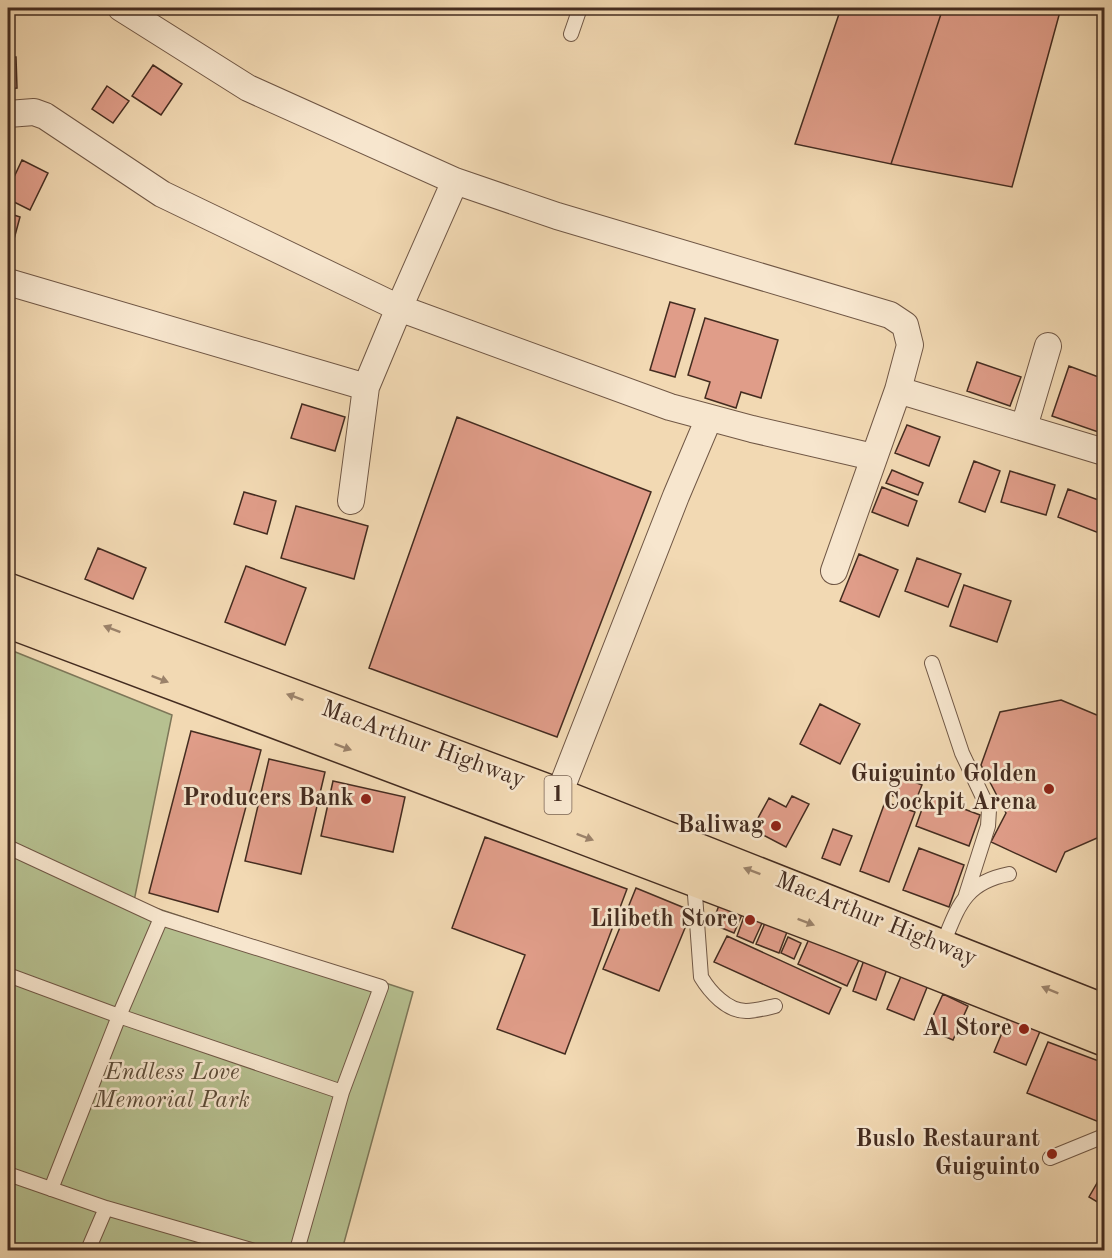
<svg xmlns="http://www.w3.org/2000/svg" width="1112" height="1258" viewBox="0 0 1112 1258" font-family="'Old Standard TT',serif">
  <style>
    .green { fill: #b6c090; stroke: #7d7658; stroke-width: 1.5 }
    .building { fill: #e09d89; stroke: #442c20; stroke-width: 1.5 }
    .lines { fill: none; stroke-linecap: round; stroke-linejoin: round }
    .service-casing { stroke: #705745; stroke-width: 16 }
    .minor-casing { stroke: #705745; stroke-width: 28 }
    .trunk-casing { stroke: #442c20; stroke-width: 36 }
    .service { stroke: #f7e6ce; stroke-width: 14 }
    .minor { stroke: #f7e6ce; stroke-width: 26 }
    .trunk { stroke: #f2d9b3; stroke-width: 33 }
    .oneway { fill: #9b826a }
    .poi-dot { fill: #8f2418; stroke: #f7e6ce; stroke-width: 2 }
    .labels { text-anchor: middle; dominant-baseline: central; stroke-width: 5; stroke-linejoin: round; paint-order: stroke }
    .shield { fill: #f7e6ce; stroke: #7a6454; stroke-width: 1.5 }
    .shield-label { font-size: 22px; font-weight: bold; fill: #442c20 }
    .street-label { font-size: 24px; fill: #442c20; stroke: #f7e6ce }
    .poi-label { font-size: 24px; font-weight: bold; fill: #442c20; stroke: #f7e6ce; text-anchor: end }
    .park-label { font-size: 24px; font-style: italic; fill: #5b4a36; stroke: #f7e6ce }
  </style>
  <rect width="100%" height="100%" fill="#f2d9b3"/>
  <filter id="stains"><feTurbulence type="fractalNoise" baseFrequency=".00333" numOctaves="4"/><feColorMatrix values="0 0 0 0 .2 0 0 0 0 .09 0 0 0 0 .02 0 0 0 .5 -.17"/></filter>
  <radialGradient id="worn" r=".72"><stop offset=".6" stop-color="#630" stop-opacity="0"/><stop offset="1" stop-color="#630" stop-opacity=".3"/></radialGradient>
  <path class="green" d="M8 649 172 715 134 901 413 992 342 1250H8Z"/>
  <path class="building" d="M841 8H943L891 164 795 144Z
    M943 8H1061L1012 187 891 164Z
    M8 57H16L17 88 8 89Z
    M153 65 182 84 161 115 132 96Z
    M107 86 129 101 113 123 92 109Z
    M22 160 48 173 30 210 8 199V190Z
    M8 213 20 217 10 254H8Z
    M670 302 695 309 675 377 650 370Z
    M705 318 778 340 761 398 741 392 736 408 705 398 710 382 688 375Z
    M977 362 1021 377 1010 406 967 391Z
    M1069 366 1104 379V434L1052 416Z
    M302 404 345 417 335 451 291 438Z
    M457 417 651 492 557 737 369 668Z
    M907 425 940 437 929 466 895 453Z
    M974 461 1000 471 985 512 959 502Z
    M892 470 923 483 918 495 886 483Z
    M1010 471 1055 485 1046 515 1001 502Z
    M882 487 917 501 908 526 872 512Z
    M1068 489 1104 502V535L1058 517Z
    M244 492 276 501 267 534 234 524Z
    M296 506 368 526 354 579 281 558Z
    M98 548 146 568 133 599 85 579Z
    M859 554 898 570 879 617 840 601Z
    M917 558 961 574 948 607 905 591Z
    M246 566 306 588 285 645 225 622Z
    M964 585 1011 601 997 642 950 626Z
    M1061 700 1104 718V835L1065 852 1056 872 991 842 1006 813 981 765 1000 712Z
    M820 704 860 724 840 764 800 744Z
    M191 731 261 750 218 912 149 893Z
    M269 759 325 772 301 874 245 861Z
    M897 775 922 785 914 805 889 794Z
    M333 781 405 797 393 852 321 836Z
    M927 795 980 815 969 846 916 826Z
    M792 796 809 804 786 847 752 829 769 798 786 807Z
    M885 802 915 812 889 882 860 871Z
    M833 829 852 836 840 865 822 858Z
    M485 837 627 889 565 1054 497 1029 525 955 452 928Z
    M919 848 964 865 949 907 903 890Z
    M636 888 692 911 659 991 603 969Z
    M721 900 744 910 734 933 712 924Z
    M745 914 763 921 753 943 737 936Z
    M765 923 787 932 779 953 756 944Z
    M727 936 841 988 829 1014 714 962Z
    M788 937 801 943 794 959 781 953Z
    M809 939 859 960 847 986 798 964Z
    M1104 952V968L1099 966Z
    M864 960 887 969 876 1000 853 991Z
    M902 974 928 985 914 1020 887 1009Z
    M943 994 968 1006 953 1040 927 1029Z
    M1009 1016 1041 1029 1026 1065 994 1052Z
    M1048 1042 1104 1063V1124L1027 1093Z
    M1104 1171V1206L1089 1197Z"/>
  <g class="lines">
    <g class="service-casing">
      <path id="service" d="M571 34 580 8
        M932 663 962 753 989 810 988 826 966 895
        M8 847 161 918 381 987 342 1092 297 1250
        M694 881 701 977C710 992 727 1011 746 1011 755 1011 766 1008 775 1006
        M942 946C958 908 963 883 1009 874
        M8 975 119 1016 342 1092
        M1050 1158 1104 1136
        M8 1174 106 1208 251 1250
        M51 1189 119 1016 161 918
        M88 1250 106 1208"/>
    </g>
    <g class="minor-casing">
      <path id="minor" d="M121 8 248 88 455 181 557 216 890 315 905 325 910 345 898 390 834 571
        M8 114 34 112 45 116 162 194 399 308 670 407 752 429 873 457
        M8 282 366 387
        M898 390 1104 452
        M1024 427 1048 346
        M351 501 366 387 399 308 455 181
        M552 812 676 496 709 418"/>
    </g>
    <g class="trunk-casing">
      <path id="trunk" d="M8 590 558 795 1104 1011
        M8 621 548 824 841 935 1104 1039"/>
    </g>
    <use href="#service" class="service"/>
    <use href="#minor" class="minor"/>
    <use href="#trunk" class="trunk"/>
  </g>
  <defs><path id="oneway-solid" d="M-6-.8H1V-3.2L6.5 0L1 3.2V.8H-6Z" transform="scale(1.5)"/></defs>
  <g class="oneway">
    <use href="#oneway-solid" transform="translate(112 629) rotate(-159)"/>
    <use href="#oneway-solid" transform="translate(160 679) rotate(21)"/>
    <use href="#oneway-solid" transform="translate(295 697) rotate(-160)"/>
    <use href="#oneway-solid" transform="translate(343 747) rotate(20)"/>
    <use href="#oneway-solid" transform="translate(585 837) rotate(21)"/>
    <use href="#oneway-solid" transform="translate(752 871) rotate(-159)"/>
    <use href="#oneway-solid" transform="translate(806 922) rotate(21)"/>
    <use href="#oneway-solid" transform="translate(1050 990) rotate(-158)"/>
  </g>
  <g class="poi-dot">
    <circle cx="1049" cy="789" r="6"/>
    <circle cx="366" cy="799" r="6"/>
    <circle cx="776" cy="826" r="6"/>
    <circle cx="750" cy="920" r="6"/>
    <circle cx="1024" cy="1029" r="6"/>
    <circle cx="1052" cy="1154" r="6"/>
  </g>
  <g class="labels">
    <rect class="shield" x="544.5" y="776" width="27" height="38" rx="4.5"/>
    <g class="shield-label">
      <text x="558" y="795">1</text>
    </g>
    <g class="street-label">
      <text transform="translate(423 745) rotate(20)">MacArthur Highway</text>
      <text transform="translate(876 920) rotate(22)">MacArthur Highway</text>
    </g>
    <g class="poi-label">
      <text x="1037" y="775">Guiguinto Golden<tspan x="1037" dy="28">Cockpit Arena</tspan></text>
      <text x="354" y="799">Producers Bank</text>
      <text x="764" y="826">Baliwag</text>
      <text x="738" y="920">Lilibeth Store</text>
      <text x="1012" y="1029">Al Store</text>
      <text x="1040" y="1140">Buslo Restaurant<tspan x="1040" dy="28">Guiguinto</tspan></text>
    </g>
    <g class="park-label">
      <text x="172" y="1073">Endless Love<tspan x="172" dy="28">Memorial Park</tspan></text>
    </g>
  </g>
  <rect width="1112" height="1258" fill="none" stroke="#f2d9b3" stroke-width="30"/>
  <rect x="9" y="9" width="1094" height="1240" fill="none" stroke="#442c20" stroke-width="3"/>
  <rect x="15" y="15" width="1082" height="1228" fill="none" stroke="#442c20" stroke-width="1.5"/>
  <rect width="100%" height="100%" filter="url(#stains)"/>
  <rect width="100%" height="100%" fill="url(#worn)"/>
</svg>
